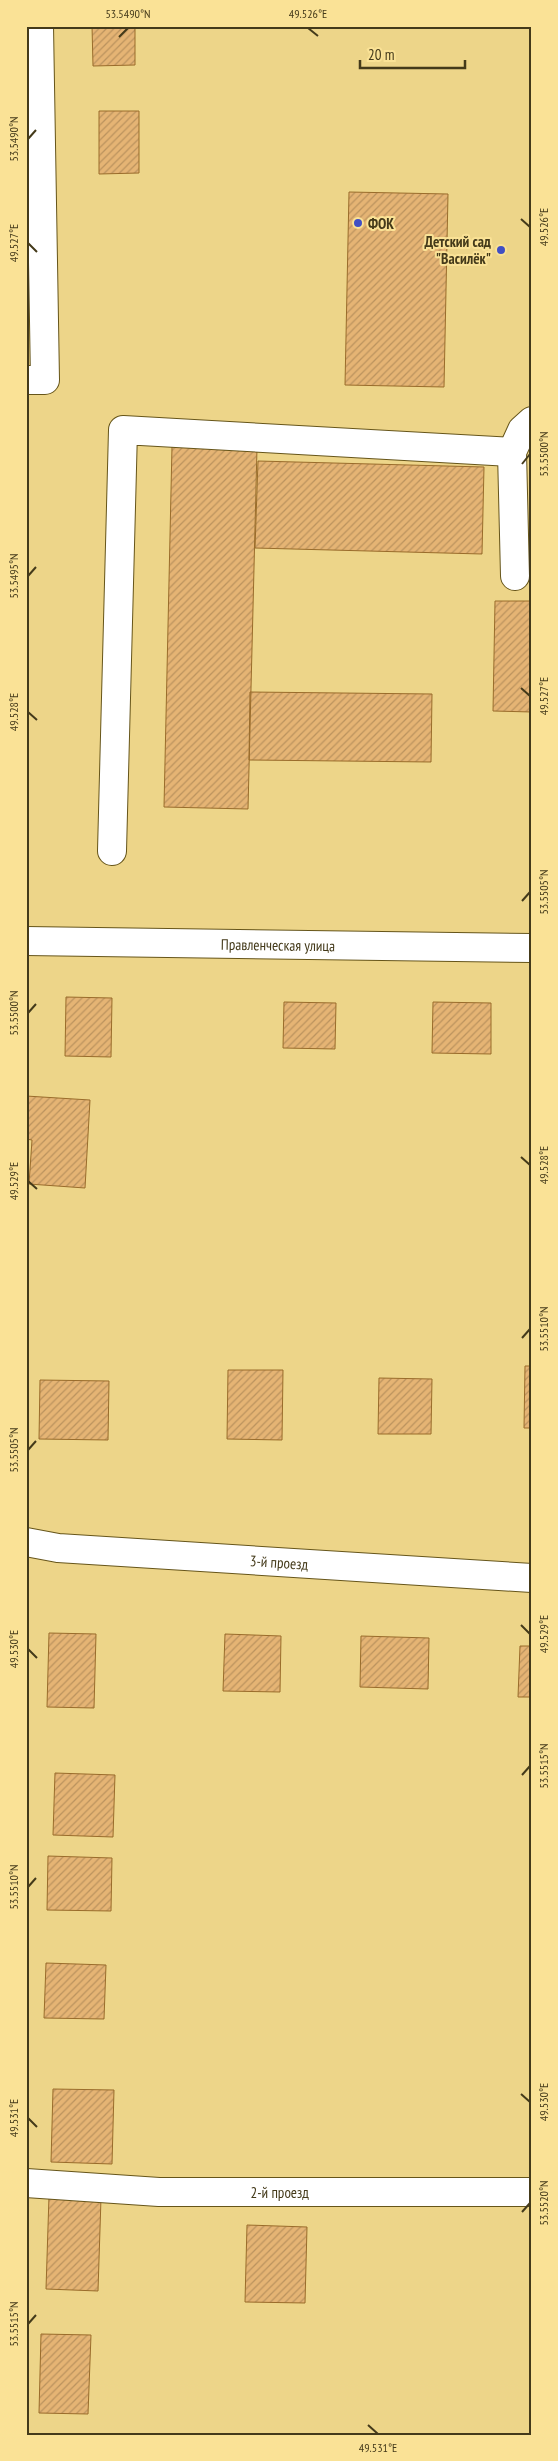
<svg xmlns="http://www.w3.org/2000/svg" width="558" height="2461" viewBox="0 0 558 2461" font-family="'PT Sans Narrow',sans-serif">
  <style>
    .building { fill: url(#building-hatch); stroke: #9a6c2b }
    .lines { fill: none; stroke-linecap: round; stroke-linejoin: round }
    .minor-casing { stroke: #66551a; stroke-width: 30 }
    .minor { stroke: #fff; stroke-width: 28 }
    .ticks { fill: none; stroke: #443a1a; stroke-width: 2 }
    .poi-dot { fill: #414fc3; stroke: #fae296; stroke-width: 2 }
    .labels { text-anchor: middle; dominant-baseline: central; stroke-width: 4; stroke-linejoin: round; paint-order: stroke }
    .poi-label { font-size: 15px; font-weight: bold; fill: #443a1a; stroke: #fae296; text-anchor: start }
    .street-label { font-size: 15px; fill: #443a1a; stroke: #fae296 }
    .neatline { fill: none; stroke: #443a1a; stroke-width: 2 }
    .ticks-label { font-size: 12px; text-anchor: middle; fill: #443a1a }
  </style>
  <defs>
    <pattern id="building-hatch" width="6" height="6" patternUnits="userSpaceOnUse" patternTransform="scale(1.25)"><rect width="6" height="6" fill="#e5b474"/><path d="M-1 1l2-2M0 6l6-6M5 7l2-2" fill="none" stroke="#bb935e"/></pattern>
  </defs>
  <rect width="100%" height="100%" fill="#edd589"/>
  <path class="building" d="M92 26H135V65L93 66Z
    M99 111H139V173L99 174Z
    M349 192 448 194 444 387 345 385Z
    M172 446 257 448 248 809 164 807Z
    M258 461 484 467 482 554 255 548Z
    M495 601H532V712L493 711Z
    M250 692 432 694 431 762 249 760Z
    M66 997 112 998 111 1057 65 1056Z
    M284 1002 336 1003 335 1049 283 1048Z
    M433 1002 491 1003V1054L432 1053Z
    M26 1096 90 1100 85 1188 29 1184 32 1140 26 1139Z
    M525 1366H532V1428H524Z
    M228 1370H283L282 1440 227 1439Z
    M379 1378 432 1379 431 1434H378Z
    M40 1380 109 1381 108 1440 39 1439Z
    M49 1633 96 1634 94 1708 47 1707Z
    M225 1634 281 1636 280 1692 223 1691Z
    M361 1636 429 1638 428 1689 360 1687Z
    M520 1646H532V1697H518Z
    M55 1773 115 1775 113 1837 53 1835Z
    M48 1856 112 1858 111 1911 47 1910Z
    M46 1963 106 1965 104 2019 44 2018Z
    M53 2089 114 2090 112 2164 51 2162Z
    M49 2196 101 2198 98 2291 46 2289Z
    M247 2225 307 2227 305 2303 245 2302Z
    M41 2334 91 2335 88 2414 39 2413Z"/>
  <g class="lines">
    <g class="minor-casing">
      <g id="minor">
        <path d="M26 380H45L39 26"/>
        <path d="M515 576 512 452 522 430 532 421"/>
        <path d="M112 851 123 430 512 452"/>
        <path id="s1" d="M26 941 532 948"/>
        <path id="s2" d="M26 1542 58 1548 532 1578"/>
        <path id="s3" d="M26 2183 159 2192H532"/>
      </g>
    </g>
    <use href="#minor" class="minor"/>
  </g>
  <path class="ticks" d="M308 28 318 36M119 37 128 28M28 139 36 130M521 219 530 227M28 243 37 252M522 464 530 454M28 576 36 567M521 688 530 696M28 712 37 720M522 901 530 892M28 1013 36 1004M521 1157 530 1165M28 1181 37 1189M522 1338 530 1329M28 1450 36 1441M521 1625 530 1634M28 1649 37 1658M522 1775 530 1766M28 1887 36 1878M521 2094 530 2102M28 2118 37 2127M522 2212 530 2203M28 2324 36 2315M368 2425 378 2434"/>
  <g class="poi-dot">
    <circle cx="358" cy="223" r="5"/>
    <circle cx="501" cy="250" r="5"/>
  </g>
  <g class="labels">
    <g class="poi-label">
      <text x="368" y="223">ФОК</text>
      <text x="491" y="241" text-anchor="end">Детский сад<tspan x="491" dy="17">"Василёк"</tspan></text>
    </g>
    <g class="street-label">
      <text stroke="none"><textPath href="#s1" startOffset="252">Правленческая улица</textPath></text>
      <text stroke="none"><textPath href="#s2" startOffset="254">3-й проезд</textPath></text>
      <text stroke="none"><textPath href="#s3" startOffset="254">2-й проезд</textPath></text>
    </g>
  </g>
  <rect width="558" height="2461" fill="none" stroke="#fae296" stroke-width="55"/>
  <path d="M360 60v8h105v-8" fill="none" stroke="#443a1a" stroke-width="2.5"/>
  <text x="368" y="60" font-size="15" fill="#443a1a" stroke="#fae296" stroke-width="4" paint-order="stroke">20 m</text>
  <rect x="28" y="28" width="502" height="2406" class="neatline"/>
  <g class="ticks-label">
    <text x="128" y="18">53.5490°N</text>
    <text x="308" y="18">49.526°E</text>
    <text transform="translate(14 139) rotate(-90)" y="4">53.5490°N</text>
    <text transform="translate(544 227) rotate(-90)" y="4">49.526°E</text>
    <text transform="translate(14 243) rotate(-90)" y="4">49.527°E</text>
    <text transform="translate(544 454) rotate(-90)" y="4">53.5500°N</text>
    <text transform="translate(14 576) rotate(-90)" y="4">53.5495°N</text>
    <text transform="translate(544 696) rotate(-90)" y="4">49.527°E</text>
    <text transform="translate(14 712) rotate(-90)" y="4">49.528°E</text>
    <text transform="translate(544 892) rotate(-90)" y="4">53.5505°N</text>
    <text transform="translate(14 1013) rotate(-90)" y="4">53.5500°N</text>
    <text transform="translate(544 1165) rotate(-90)" y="4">49.528°E</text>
    <text transform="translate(14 1181) rotate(-90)" y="4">49.529°E</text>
    <text transform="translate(544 1329) rotate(-90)" y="4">53.5510°N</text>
    <text transform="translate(14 1450) rotate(-90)" y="4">53.5505°N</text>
    <text transform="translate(544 1634) rotate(-90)" y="4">49.529°E</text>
    <text transform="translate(14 1649) rotate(-90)" y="4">49.530°E</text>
    <text transform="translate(544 1766) rotate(-90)" y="4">53.5515°N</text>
    <text transform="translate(14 1887) rotate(-90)" y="4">53.5510°N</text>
    <text transform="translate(544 2102) rotate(-90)" y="4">49.530°E</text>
    <text transform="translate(14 2118) rotate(-90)" y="4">49.531°E</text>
    <text transform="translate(544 2203) rotate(-90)" y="4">53.5520°N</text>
    <text transform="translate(14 2324) rotate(-90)" y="4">53.5515°N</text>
    <text x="378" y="2452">49.531°E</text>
  </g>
</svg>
